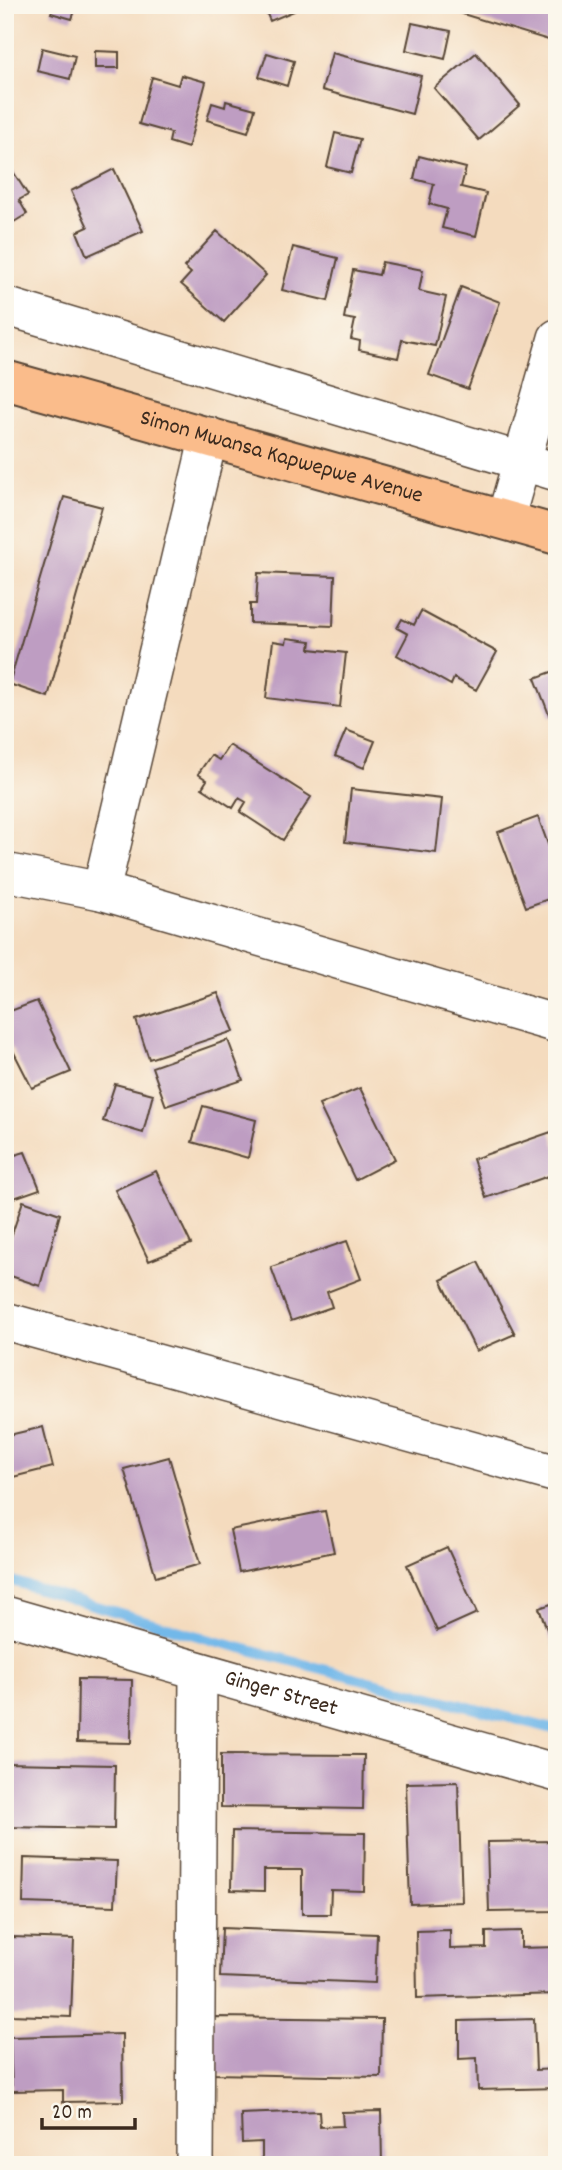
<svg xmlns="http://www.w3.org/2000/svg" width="562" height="2170" viewBox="0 0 562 2170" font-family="Dekko,sans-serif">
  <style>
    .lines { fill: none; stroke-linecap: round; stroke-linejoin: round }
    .stream { stroke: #72b8e9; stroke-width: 10 }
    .building { fill: #be9dc2 }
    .minor-casing { stroke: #574536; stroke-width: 40 }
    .major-casing { stroke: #574536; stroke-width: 42 }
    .minor { stroke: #fff; stroke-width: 37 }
    .major { stroke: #fabc8b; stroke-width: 38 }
    .labels { text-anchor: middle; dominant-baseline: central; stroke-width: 5; stroke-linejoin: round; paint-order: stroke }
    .street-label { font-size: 23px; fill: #3b2a1e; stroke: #fbf7ec }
  </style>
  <rect width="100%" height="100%" fill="#fbf7ec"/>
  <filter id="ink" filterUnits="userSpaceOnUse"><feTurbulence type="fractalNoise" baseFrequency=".0143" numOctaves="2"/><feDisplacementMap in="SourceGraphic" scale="14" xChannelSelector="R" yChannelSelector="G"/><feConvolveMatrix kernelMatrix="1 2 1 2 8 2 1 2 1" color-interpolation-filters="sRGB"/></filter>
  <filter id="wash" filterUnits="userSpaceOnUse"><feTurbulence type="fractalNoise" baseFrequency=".00686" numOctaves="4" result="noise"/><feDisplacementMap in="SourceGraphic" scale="28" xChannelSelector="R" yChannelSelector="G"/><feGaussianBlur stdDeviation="1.57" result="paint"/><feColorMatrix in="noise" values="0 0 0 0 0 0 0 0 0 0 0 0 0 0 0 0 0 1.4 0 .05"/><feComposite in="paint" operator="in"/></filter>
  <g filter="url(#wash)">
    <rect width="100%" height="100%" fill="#f4dbbe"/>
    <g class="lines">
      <path class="stream" d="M5 1579 211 1640 557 1730"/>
    </g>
    <g id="blocks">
      <path class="building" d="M54 5H77L72 19 51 13Z
        M263 5H291L294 11 270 21Z
        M433 5H557V36L555 42Z
        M412 23 451 31 445 59 406 50Z
        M42 48 75 56 70 79 37 71Z
        M95 51 119 52V68H95Z
        M267 53 294 61 287 86 259 77Z
        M332 53 421 76 412 114 322 90Z
        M476 53 520 105 479 140 434 88Z
        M181 75 206 82 188 148 169 142 171 133 139 124 152 77 178 85Z
        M226 101 255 109 248 132 207 120 212 103 225 107Z
        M335 133 360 139 351 173 327 167Z
        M419 156 466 168 461 187 486 193 476 236 442 228 447 209 429 204 434 184 414 179Z
        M5 159 28 195 19 200 27 214 9 225 5 219Z
        M114 169 143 231 87 256 77 232 88 227 71 191Z
        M217 231 266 275 224 322 181 284 191 273 184 267Z
        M293 247 338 258 328 301 282 290Z
        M382 262 423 270 419 291 446 297 435 346 402 340 398 358 359 350 360 341 351 339 355 320 344 318 353 270 379 275Z
        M461 287 500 302 468 389 429 375Z
        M64 497 102 507 48 697 9 684Z
        M258 573 335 576 333 626 250 623V604H256Z
        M421 611 497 652 476 690 454 678 451 685 397 655 408 634 397 628 402 619 414 625Z
        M287 638 311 641 310 649 346 653 340 707 266 698 273 641 286 643Z
        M557 670V715L550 717 535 678Z
        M346 730 375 741 364 768 335 756Z
        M229 745 311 797 283 840 240 812 246 802 239 798 233 808 202 788 207 780 198 774 211 755 219 760Z
        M351 789 442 799 436 853 345 842Z
        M538 817 557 869V896L526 907 498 832Z
        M218 993 234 1031 149 1059 136 1020Z
        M37 1001 71 1072 32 1088 5 1035V1013Z
        M228 1040 243 1080 166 1106 152 1067Z
        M115 1084 153 1094 143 1133 103 1121Z
        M360 1088 395 1159 355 1180 319 1105Z
        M203 1106 256 1120 248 1158 192 1142Z
        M551 1132 557 1150V1173L486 1198 473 1159Z
        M25 1152 40 1189 5 1201V1158Z
        M156 1171 191 1244 149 1261 115 1190Z
        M23 1201 60 1214 40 1286 5 1274V1241L9 1243Z
        M347 1241 361 1279 327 1292 332 1307 291 1321 271 1267Z
        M478 1262 515 1334 476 1351 441 1280Z
        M43 1427 53 1467 5 1479V1436Z
        M169 1457 200 1564 156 1577 124 1469Z
        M325 1511 334 1552 239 1572 230 1530Z
        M447 1547 477 1613 437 1631 407 1565Z
        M557 1602V1650L555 1651 539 1608Z
        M78 1679 132 1680 131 1743 77 1742Z
        M221 1754 364 1755 363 1809 221 1807Z
        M5 1763 115 1765 114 1829 5 1827Z
        M458 1782 462 1902 410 1904 406 1783Z
        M232 1831 365 1833 364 1891 331 1890 330 1914H302V1870H264V1891L231 1890Z
        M557 1841V1911L489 1912 487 1842Z
        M24 1858 117 1861 115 1906 23 1903Z
        M222 1928 377 1934 375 1983 220 1977Z
        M450 1930V1949L486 1948V1932L521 1931V1948L557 1947V1994L417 1998 416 1931Z
        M12 1937 74 1939 71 2017 10 2015Z
        M212 2017 382 2019 381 2077 211 2074Z
        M534 2019 536 2070 557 2069V2088L478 2090 477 2058 459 2059V2021Z
        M122 2034 123 2101 63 2102V2090L12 2091 10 2037Z
        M319 2111 320 2127 343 2126 342 2112 381 2111 382 2165H348L347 2158 321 2159V2165H262V2142L242 2143 241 2114Z"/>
    </g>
  </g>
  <g filter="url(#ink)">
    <use href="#blocks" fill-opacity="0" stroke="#574536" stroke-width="2"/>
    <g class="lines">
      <g class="minor-casing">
        <g id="minor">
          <path d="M5 306 557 472"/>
          <path d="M505 520 557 338"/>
          <path d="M5 872 101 891 557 1024"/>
          <path d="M101 891 209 436"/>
          <path d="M5 1321 557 1474"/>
          <path id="s1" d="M5 1615 557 1773"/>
          <path d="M195 2165 198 1671"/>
        </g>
      </g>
      <g class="major-casing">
        <g id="major">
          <path id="s2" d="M5 380 557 535"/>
        </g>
      </g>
      <use href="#minor" class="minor"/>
      <use href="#major" class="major"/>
    </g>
  </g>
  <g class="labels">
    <g class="street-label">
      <text stroke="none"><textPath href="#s2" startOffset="287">Simon Mwansa Kapwepwe Avenue</textPath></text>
      <text stroke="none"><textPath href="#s1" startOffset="287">Ginger Street</textPath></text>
    </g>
  </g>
  <rect width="562" height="2170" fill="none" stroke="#fbf7ec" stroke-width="28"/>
  <path d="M42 2118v10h93v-10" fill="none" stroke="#3b2a1e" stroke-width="3.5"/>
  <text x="52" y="2118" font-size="21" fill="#3b2a1e" stroke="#fbf7ec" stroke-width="5" paint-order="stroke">20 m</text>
</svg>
